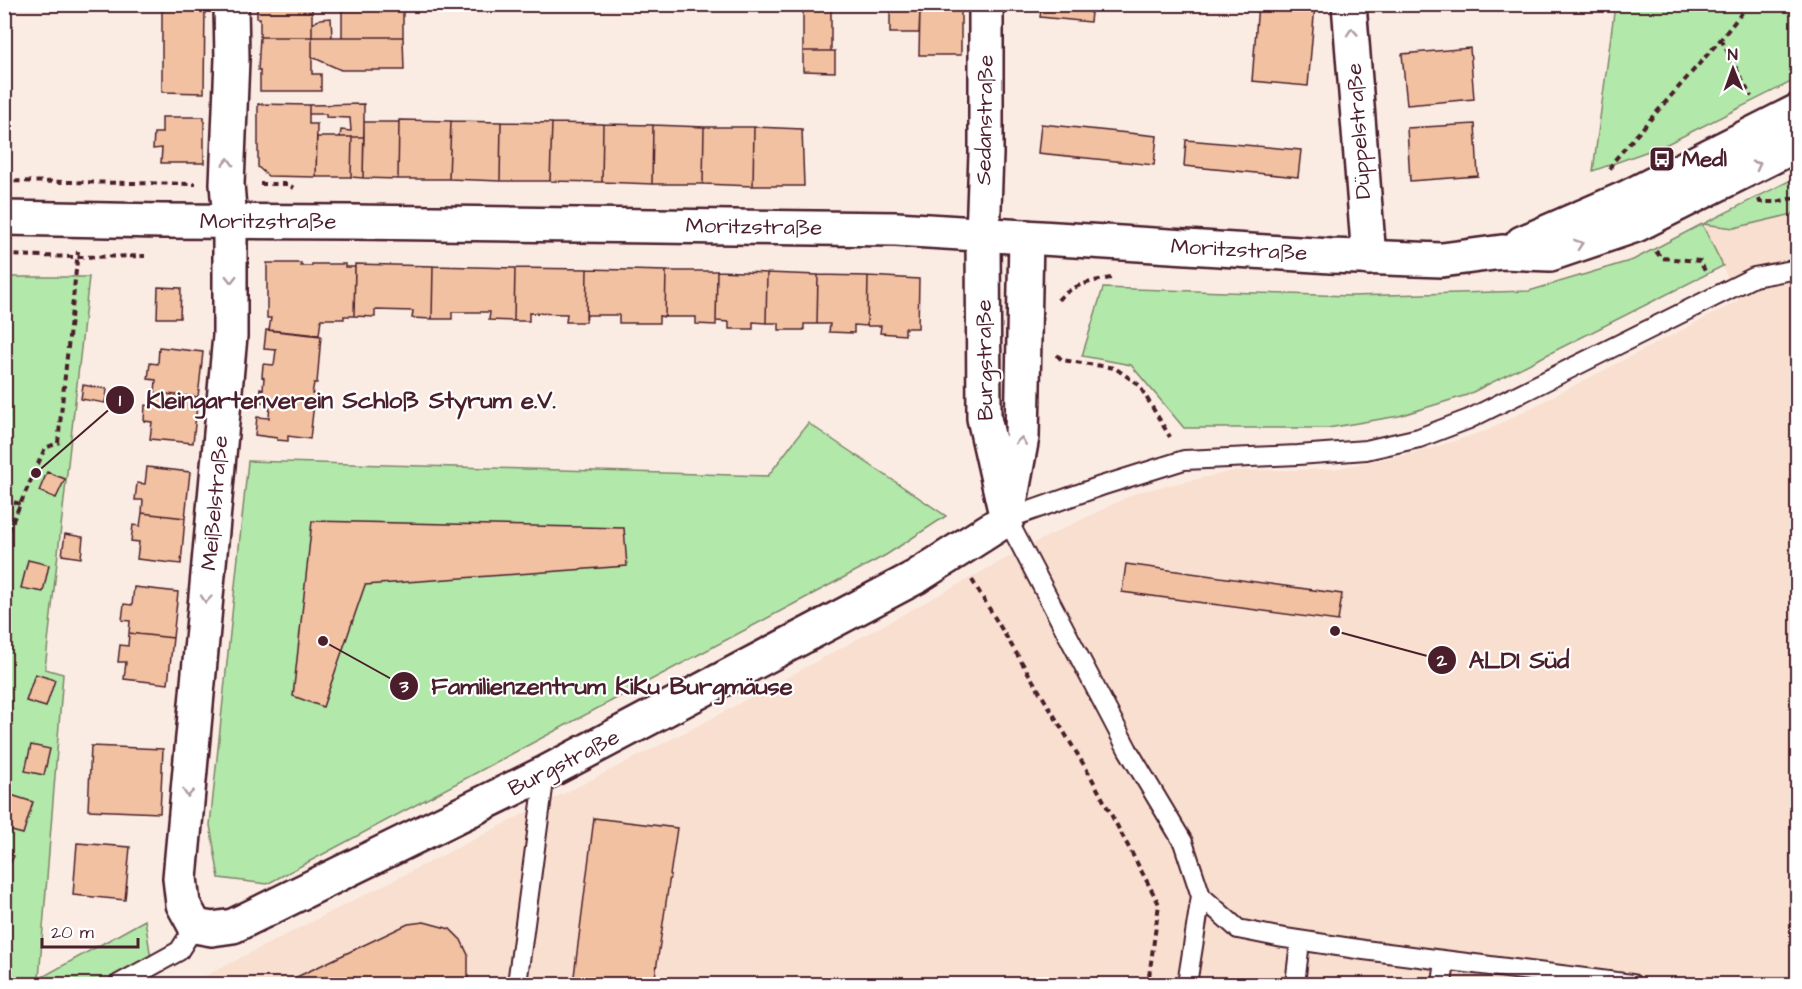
<svg xmlns="http://www.w3.org/2000/svg" width="1802" height="989" viewBox="0 0 1802 989" font-family="'Architects Daughter',sans-serif">
  <style>
    .built { fill: #f8dfcf }
    .green { fill: #b2e8aa; stroke: #7e846a; stroke-width: 1.5 }
    .building { fill: #f1c1a1; stroke: #4a1f2b; stroke-width: 1.5 }
    .lines { fill: none; stroke-linecap: round; stroke-linejoin: round }
    .lane-casing { stroke: #4a1f2b; stroke-width: 22 }
    .street-casing { stroke: #4a1f2b; stroke-width: 38 }
    .secondary-casing { stroke: #4a1f2b; stroke-width: 38 }
    .path { stroke: #4a1f2b; stroke-width: 4; stroke-dasharray: 6 4.5; stroke-linecap: butt }
    .lane { stroke: #fff; stroke-width: 18 }
    .street { stroke: #fff; stroke-width: 33 }
    .secondary { stroke: #fff; stroke-width: 33 }
    .oneway { stroke: #ae9aa0 }
    .labels { text-anchor: middle; dominant-baseline: central; stroke-width: 4.5; stroke-linejoin: round; paint-order: stroke }
    .street-label { font-size: 22px; fill: #4a1f2b; stroke: #fff }
    .poi-label { font-size: 22px; font-weight: bold; fill: #4a1f2b; stroke: #fff; text-anchor: start }
    .leader { fill: none; stroke: #4a1f2b; stroke-width: 2 }
    .callout-dot { fill: #4a1f2b; stroke: #fff; stroke-width: 2 }
    .mark-label { font-size: 18px; text-anchor: middle; font-weight: bold; fill: #fff }
    .callout-label { font-size: 24px; text-anchor: middle; font-weight: bold; fill: #4a1f2b; stroke: #fff; stroke-width: 4.5; stroke-linejoin: round; paint-order: stroke }
  </style>
  <rect width="100%" height="100%" fill="#fbece3"/>
  <filter id="ink" filterUnits="userSpaceOnUse"><feTurbulence type="fractalNoise" baseFrequency=".0167" numOctaves="2"/><feDisplacementMap in="SourceGraphic" scale="12" xChannelSelector="R" yChannelSelector="G"/><feConvolveMatrix kernelMatrix="1 2 1 2 8 2 1 2 1" color-interpolation-filters="sRGB"/></filter>
  <g filter="url(#ink)">
    <path class="built" d="M1797 213V984H189L705 722 1040 540 1138 492 1234 471 1334 469 1427 450 1488 430 1738 301 1703 224 1734 228Z"/>
    <path class="green" d="M1615 5H1797V79L1665 145 1593 171Z
      M1797 177V213L1734 228 1703 224Z
      M1702 224 1723 266 1467 395 1399 416 1328 428H1184L1131 365 1082 356 1103 288 1351 296 1529 291 1633 260Z
      M4 277H89L45 669 63 674 39 979 145 920 155 984H5Z
      M808 423 946 516 886 555 267 884 219 878 210 825 248 461 768 476Z"/>
    <path class="building" d="M162 4H205L204 93 162 92Z
      M257 4H312V37H260V18H257Z
      M342 4H403V37H342Z
      M803 4H831V51H803Z
      M1042 4H1092L1090 22 1040 17Z
      M1258 4 1315 5 1308 86 1252 81Z
      M890 9 920 10 919 33H890Z
      M920 10H961V55H919Z
      M331 18 332 37H312V24L320 19Z
      M260 37H312V74H321V91H260V70H258Z
      M312 37H403L404 70H341L312 57Z
      M1470 48 1474 99 1407 105 1402 54Z
      M803 51H835V72L803 71Z
      M258 104 309 105V124H317L316 177 268 176 258 167Z
      M364 104V137H340L341 130 351 131 350 118 326 117V114H309V105Z
      M162 117H204V163H161L162 148 153 149 154 133H162Z
      M399 120 451 121 449 179H398Z
      M451 121 501 122 500 181 449 179Z
      M364 122H399L398 179 363 178Z
      M501 122 552 123 550 181H500Z
      M552 123 603 124 602 182 550 181Z
      M603 124 653 125 652 184 602 182Z
      M1041 124 1157 136 1154 165 1038 153Z
      M1475 124 1478 176 1410 181 1407 128Z
      M653 125 704 127 703 184H652Z
      M704 127H754L753 186 703 184Z
      M754 127 802 129 804 186H753Z
      M317 137H352L351 177H316Z
      M352 137H364L363 178 351 177Z
      M1186 140 1301 150 1298 177 1184 166Z
      M267 263H301V266H312V264H345V267H355L354 316H344V319H321L319 335 269 330 271 318H267Z
      M355 264 433 266 432 319 412 318 413 311 375 310V317L354 316Z
      M433 266 515 268 514 321 489 320 490 312H452V319H432Z
      M515 268 587 269 586 322H566L567 314 529 313V321H514Z
      M587 269 666 271 665 317 659 316V323H619V315H587L586 322Z
      M666 271H717L716 325 696 324V317H665Z
      M717 271 767 273 766 323 753 322V329H729V322L716 321Z
      M767 273 818 275 817 324H804V330H779V323H766Z
      M818 275 868 276 867 326 854 325V333L829 332 830 324H817Z
      M868 276 919 279 918 328H905V335L880 333 881 326H867Z
      M158 287 181 288 180 318H157Z
      M4 314 10 316 4 328Z
      M266 330 321 336 317 383H314L312 394H315L310 439 288 436V441L277 440V438L255 435 257 417 269 418 270 403 259 402 260 388 263 389 264 378 262 377 263 364 274 365 276 350 264 349Z
      M159 347 203 352 198 397 155 393 156 380 148 379 150 363 158 364Z
      M83 385 107 389 105 403 81 399Z
      M155 393 198 397 193 443 150 439 152 422 144 421 145 405 153 406Z
      M147 467 190 472 185 518 142 513 143 500H135L137 483 145 484Z
      M47 472 65 479 56 498 39 491Z
      M142 513 185 518 181 564 137 559 139 542 131 541 133 525 140 526Z
      M312 521 624 528 627 566 365 585 323 707 293 696Z
      M65 534 83 537 81 558 62 555Z
      M28 560 49 565 43 592 21 588Z
      M1126 564 1342 594 1338 621 1122 592Z
      M134 587 178 592 173 638 129 633 130 621 122 620 124 604 132 605Z
      M129 633 173 638 168 684 124 679 126 662H118L120 645 128 646Z
      M35 674 55 680 46 707 26 701Z
      M31 745 50 749 44 775 25 771Z
      M91 746 163 749 160 813 88 810Z
      M11 795 33 802 23 834 4 829V814Z
      M594 818 677 828 654 984H573Z
      M77 843 130 847 125 900 73 895Z
      M4 851 14 856 4 875Z
      M424 922 450 929 461 940 468 955V984H282L408 924Z"/>
    <g class="lines">
      <g class="lane-casing">
        <path id="lane" d="M1201 896 1238 929 1278 937 1364 950 1632 984
          M119 984 179 951 195 926
          M517 984 545 773
          M1187 984 1201 896 1183 842 1128 750 1007 519 1101 486 1184 460 1298 455 1366 450 1419 438 1469 419 1754 277 1798 269
          M1295 984 1300 942
          M1442 984 1445 961"/>
      </g>
      <g class="street-casing">
        <path id="street" d="M231 4 232 59 227 184 230 221V336L180 878 183 904 195 926 212 929 233 926 545 773 916 577 1007 519 1022 437 1026 237
          M986 4V154L983 235 984 418 1004 506
          M1349 4 1369 258"/>
      </g>
      <g class="secondary-casing">
        <path id="secondary" d="M4 218 162 221 352 222 896 229 1331 256 1442 260 1502 252 1550 254 1636 225 1798 144
          M1522 243 1626 198 1798 111"/>
      </g>
      <path class="path" d="M1721 39 1751 97
        M1610 169 1612 163 1721 39 1749 4
        M4 181 196 184
        M260 184H287L294 188
        M1759 199 1760 202H1776L1798 197
        M1656 251 1661 258 1700 261 1706 273
        M4 255 77 257 145 256
        M1058 300C1071 285 1092 281 1111 278
        M1057 355 1062 360 1115 368 1139 385 1170 437
        M4 499 20 504
        M4 541 45 448 58 443 78 251
        M972 580 1090 775 1159 904 1148 984"/>
      <use href="#lane" class="lane"/>
      <use href="#street" class="street"/>
      <use href="#secondary" class="secondary"/>
    </g>
    <defs><path id="oneway-chevron" d="M-2-3.5L2.5 0L-2 3.5" fill="none" stroke-width="1.6" stroke-linecap="round" stroke-linejoin="round" transform="scale(1.5)"/></defs>
    <g class="oneway">
      <use href="#oneway-chevron" transform="translate(1352 32) rotate(-94)"/>
      <use href="#oneway-chevron" transform="translate(228 162) rotate(-88)"/>
      <use href="#oneway-chevron" transform="translate(1757 165) rotate(-28)"/>
      <use href="#oneway-chevron" transform="translate(1579 244) rotate(-19)"/>
      <use href="#oneway-chevron" transform="translate(231 279) rotate(90)"/>
      <use href="#oneway-chevron" transform="translate(1021 441) rotate(-83)"/>
      <use href="#oneway-chevron" transform="translate(206 599) rotate(95)"/>
      <use href="#oneway-chevron" transform="translate(188 793) rotate(95)"/>
    </g>
  </g>
  <defs>
    <g id="bus-square" transform="scale(1.35)"><rect x="-9" y="-9" width="18" height="18" rx="4" fill="#4a1f2b" stroke="#fff"/><path d="M-5-6H5V4H4V6H2V4H-2V6H-4V4H-5ZM-3.5-4V0h7V-4ZM-3.5 1.2v1.5H-2V1.2ZM2 1.2v1.5H3.5V1.2Z" fill="#fff"/></g>
  </defs>
  <g fill-rule="evenodd">
    <use href="#bus-square" x="1662" y="159"/>
  </g>
  <g class="labels">
    <g class="street-label">
      <text transform="translate(985 120) rotate(-89)">Sedanstraße</text>
      <text transform="translate(1359 131) rotate(-94)">Düppelstraße</text>
      <text x="268" y="221">Moritzstraße</text>
      <text transform="translate(754 227) rotate(1)">Moritzstraße</text>
      <text transform="translate(1239 250) rotate(3)">Moritzstraße</text>
      <text transform="translate(985 360) rotate(-91)">Burgstraße</text>
      <text transform="translate(215 503) rotate(-85)">Meißelstraße</text>
      <text transform="translate(564 763) rotate(-27)">Burgstraße</text>
    </g>
    <g class="poi-label">
      <text x="1682" y="159">Medl</text>
    </g>
  </g>
  <path class="leader" d="M36 473L120 400M1335 631L1442 660M323 641L404 686"/>
  <g class="callout-dot">
    <circle cx="36" cy="473" r="6"/>
    <circle cx="1335" cy="631" r="6"/>
    <circle cx="323" cy="641" r="6"/>
    <circle cx="120" cy="400" r="15"/>
    <circle cx="1442" cy="660" r="15"/>
    <circle cx="404" cy="686" r="15"/>
  </g>
  <g class="mark-label">
    <text x="120" y="406">1</text>
    <text x="1442" y="666">2</text>
    <text x="404" y="692">3</text>
  </g>
  <g class="callout-label">
    <text x="351" y="408">Kleingartenverein Schloß Styrum e.V.</text>
    <text x="1519" y="668">ALDI Süd</text>
    <text x="612" y="694">Familienzentrum KiKu Burgmäuse</text>
  </g>
  <rect width="1802" height="989" fill="none" stroke="#fff" stroke-width="24"/>
  <rect x="12" y="12" width="1778" height="965" fill="none" stroke="#4a1f2b" stroke-width="2" filter="url(#ink)"/>
  <g transform="translate(1733 69) rotate(359)" stroke="#ffffff" stroke-width="4.5" paint-order="stroke">
  <path d="M0-4.5L10 22L0 15L-10 22Z" fill="#4a1f2b"/>
  <text y="-9" font-size="16" font-weight="bold" text-anchor="middle" fill="#4a1f2b">N</text>
  </g>
  <path d="M42 938v9h96v-9" fill="none" stroke="#4a1f2b" stroke-width="3"/>
  <text x="51" y="938" font-size="18" fill="#4a1f2b" stroke="#ffffff" stroke-width="4.5" paint-order="stroke">20 m</text>
</svg>
